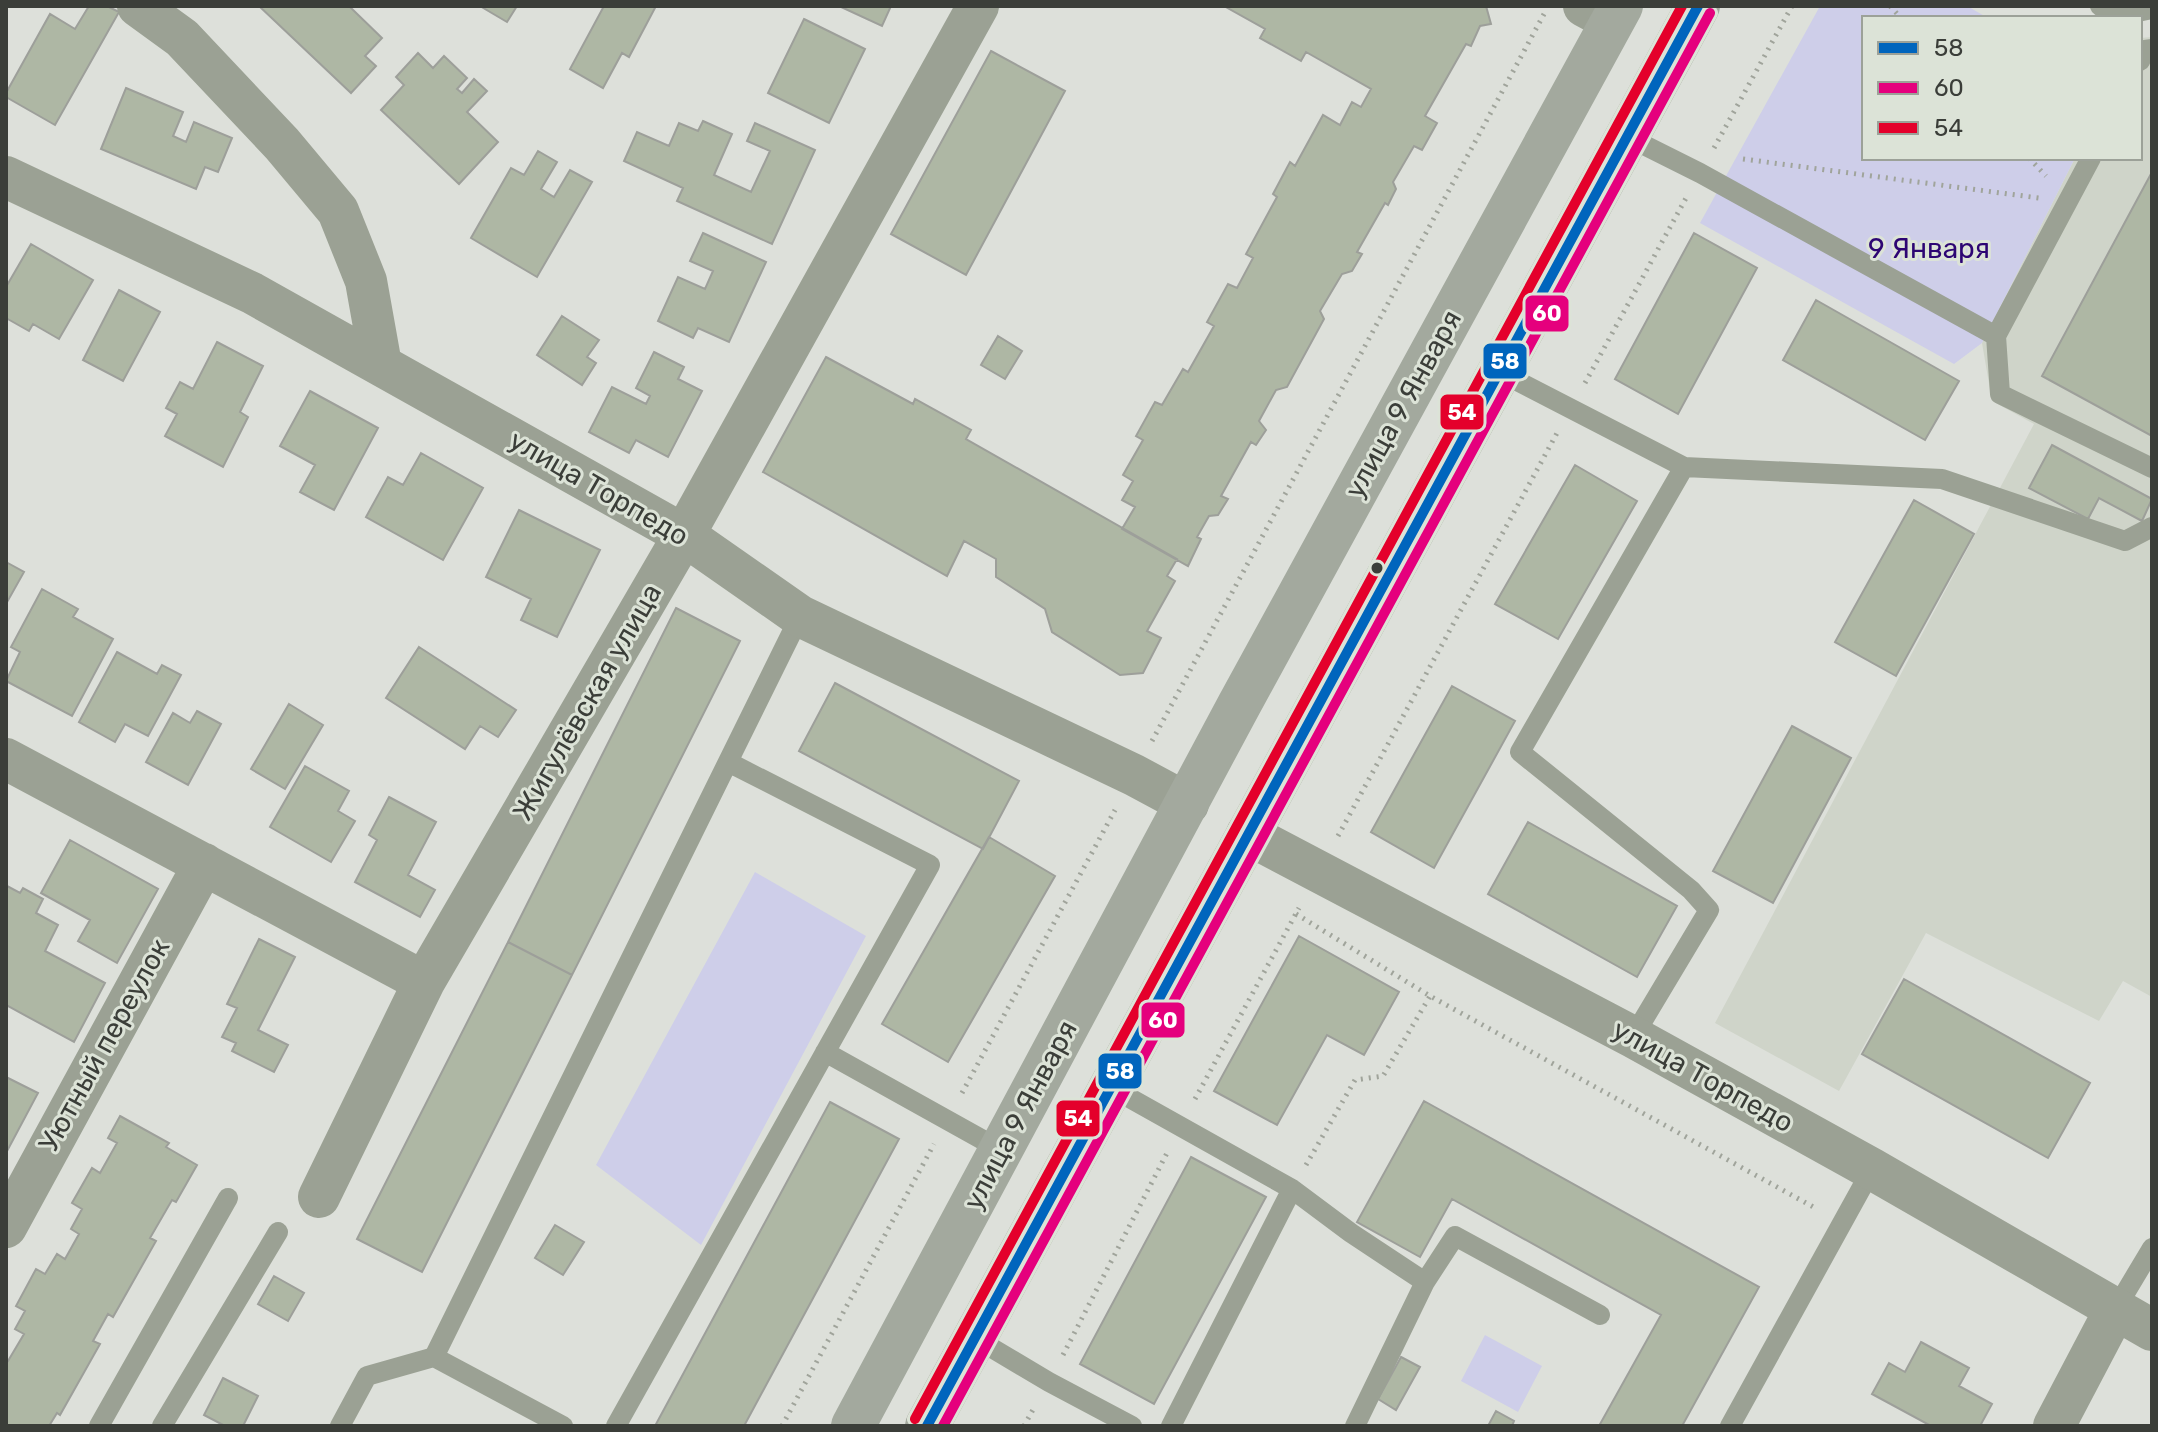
<svg xmlns="http://www.w3.org/2000/svg" width="2158" height="1432" viewBox="0 0 2158 1432" font-family="Rubik,sans-serif">
  <style>
    .built { fill: #cfd4c9 }
    .green { fill: #cecee9 }
    .building { fill: #aeb7a4; stroke: #9d9f9a; stroke-width: 2 }
    .lines { fill: none; stroke-linecap: round; stroke-linejoin: round }
    .path { stroke: #a0a49b; stroke-width: 5; stroke-dasharray: 2 6; stroke-linecap: butt }
    .service { stroke: #9ba194; stroke-width: 20 }
    .minor { stroke: #9ba194; stroke-width: 42 }
    .secondary { stroke: #a3a99e; stroke-width: 44 }
    .bus-1-casing { stroke: #dce3d7; stroke-width: 16 }
    .bus-2-casing { stroke: #dce3d7; stroke-width: 16 }
    .bus-3-casing { stroke: #dce3d7; stroke-width: 16 }
    .bus-1 { stroke: #0065bd; stroke-width: 10 }
    .bus-2 { stroke: #e5007d; stroke-width: 10 }
    .bus-3 { stroke: #e4002b; stroke-width: 10 }
    .bus-dot { fill: #3b3e39; stroke: #dce3d7; stroke-width: 3 }
    .labels { text-anchor: middle; dominant-baseline: central; stroke-width: 6; stroke-linejoin: round; paint-order: stroke }
    .park-label { font-size: 28px; fill: #2d0573; stroke: #dce3d7 }
    .street-label { font-size: 28px; fill: #3b3e39; stroke: #dce3d7 }
    .line-badge { stroke: #dce3d7; stroke-width: 3 }
    .badge-label { font-size: 22px; text-anchor: middle; font-weight: bold; fill: #fff }
  </style>
  <rect width="100%" height="100%" fill="#dde0da"/>
  <path class="built" d="M2152 37V997L2123 981 2099 1021 1926 933 1839 1091 1715 1023 2034 424 1992 401 1982 343 2075 158H2140V38Z"/>
  <path class="green" d="M1820 6H1967L1988 18H1864V158H2075L1982 343 1954 364 1700 223Z
    M755 872 866 936 701 1245 596 1165Z
    M1485 1335 1542 1366 1518 1412 1461 1381Z"/>
  <path class="building" d="M89 6H107L119 12 55 125 6 97V93L50 14 75 29Z
    M259 6H349L382 38 365 56 376 66 351 93Z
    M480 6H517L507 22Z
    M604 6H656L629 57 622 53 603 88 570 69Z
    M839 6H891L882 26Z
    M1224 6H1486L1491 24 1480 26 1471 46 1466 44 1425 116 1437 123 1422 150 1414 146 1393 182 1396 189 1388 205 1385 203 1357 252 1362 254 1352 271 1342 274 1320 311 1324 319 1287 387 1276 390 1259 421 1266 430 1256 445 1251 442 1221 496 1228 499 1218 515 1209 516 1197 537 1201 539 1188 566 1122 529 1135 507 1122 500 1133 481 1123 475 1143 440 1136 436 1155 402 1162 405 1183 369 1188 372 1214 326 1207 322 1228 284 1237 288 1253 258 1246 254 1277 197 1273 194 1290 162 1295 166 1323 115 1340 125 1352 102 1361 107 1371 89 1306 52 1301 61 1260 38 1265 29Z
    M804 19 865 49 829 123 768 93Z
    M991 51 1065 91 966 275 891 234Z
    M418 53 433 68 444 56 467 78 457 89 462 93 474 79 487 91 467 112 498 142 459 184 381 110 404 85 396 77Z
    M126 88 183 112 173 136 186 142 194 122 232 138 218 172 205 167 196 189 101 149Z
    M703 121 732 134 714 175 751 192 770 151 747 141 755 123 815 150 772 244 677 201 683 188 624 161 637 132 669 146 679 123 698 131Z
    M538 151 557 162 541 189 554 197 570 170 592 182 537 277 471 238 511 168 524 175Z
    M2152 172V436L2042 376Z
    M703 233 766 262 729 342 698 328 693 338 658 321 678 277 705 289 713 271 690 261Z
    M1694 233 1757 268 1678 414 1615 379Z
    M31 244 93 280 59 339 33 324 29 331 6 318V287Z
    M119 290 160 312 123 381 83 360Z
    M1816 300 1959 381 1925 440 1783 360Z
    M562 316 599 340 587 357 596 363 582 385 537 355Z
    M998 336 1022 351 1005 379 981 365Z
    M217 342 263 366 240 412 248 417 223 467 165 436 177 414 166 408 180 382 193 389Z
    M654 352 684 367 678 379 702 391 668 457 636 440 629 453 589 432 612 387 646 404 650 396 636 388Z
    M826 357 913 404 915 399 971 430 966 439 1177 559 1167 576 1175 581 1147 631 1161 638 1143 673 1120 675 1052 632 1045 609 996 577V559L964 541 947 576 763 472Z
    M310 391 378 428 334 510 300 492 315 465 280 446Z
    M2052 445 2152 499 2142 521 2099 498 2088 519 2029 488Z
    M421 453 483 488 443 560 366 517 388 477 403 485Z
    M1575 465 1637 501 1558 639 1495 604Z
    M1914 500 1974 534 1896 676 1835 642Z
    M519 510 600 550 557 637 521 620 531 599 486 577Z
    M6 562 24 572 6 604Z
    M42 589 78 609 73 617 113 639 72 716 6 681 20 652 11 647Z
    M676 608 740 641 572 975 508 942Z
    M419 647 516 710 498 737 480 726 465 749 386 698Z
    M117 652 157 674 162 665 181 675 148 736 125 724 115 742 79 722Z
    M835 683 1019 781 983 849 799 751Z
    M1452 686 1515 721 1434 868 1371 832Z
    M289 704 323 725 285 789 251 769Z
    M197 711 221 724 188 785 146 762 173 713 190 723Z
    M1792 726 1851 758 1773 903 1713 871Z
    M305 766 349 791 338 811 355 821 331 862 270 827Z
    M389 797 436 822 408 875 435 890 420 917 355 882 377 840 369 835Z
    M1528 822 1677 906 1637 977 1488 894Z
    M989 837 1055 876 948 1062 882 1024Z
    M70 840 158 889 117 963 78 941 90 920 41 893Z
    M7 886 20 893 23 888 43 899 36 913 58 925 45 951 105 983 74 1042 6 1005Z
    M1299 936 1399 992 1364 1055 1327 1035 1277 1125 1214 1091Z
    M259 939 295 957 258 1030 288 1045 274 1072 232 1051 236 1043 222 1037 237 1008 227 1004Z
    M508 942 572 975 422 1272 357 1239Z
    M1904 979 2090 1083 2048 1158 1862 1054Z
    M6 1077 38 1093 6 1153Z
    M1424 1101 1759 1287 1682 1426H1599L1661 1315 1452 1199 1420 1257 1357 1222Z
    M830 1102 899 1139 744 1426H655Z
    M120 1116 169 1143 166 1147 197 1165 176 1202 172 1200 150 1238 156 1241 113 1317 108 1314 93 1341 100 1344 60 1415 57 1413 49 1426H6V1360L8 1361 24 1334 15 1329 25 1311 16 1306 36 1269 45 1274 57 1254 65 1259 79 1234 71 1229 82 1209 72 1203 92 1168 100 1173 117 1143 108 1138Z
    M1191 1157 1266 1197 1154 1404 1080 1364Z
    M555 1225 584 1242 563 1275 535 1258Z
    M274 1276 304 1293 288 1321 258 1304Z
    M1921 1342 1969 1368 1959 1386 1992 1404 1980 1426H1931L1872 1394 1889 1363 1905 1372Z
    M1401 1357 1420 1367 1396 1410 1378 1399Z
    M223 1378 258 1396 243 1426H225L204 1415Z
    M1496 1411 1514 1421 1512 1426H1488Z"/>
  <g class="lines">
    <path class="path" d="M1890 6 1901 18
      M1714 148 1792 6
      M2029 158 2046 176
      M1743 159 2039 198
      M1585 383 1686 198
      M1152 741 1544 14
      M1338 836 1557 433
      M1296 914 1430 996 1817 1209
      M962 1093 1115 810
      M1195 1099 1299 908
      M1306 1165 1355 1080 1383 1076 1430 996
      M1063 1355 1168 1151
      M782 1426 934 1144
      M1024 1426 1035 1406"/>
    <path class="service" d="M2100 6 2118 16 2152 9
      M2140 61 2145 50 2152 49
      M1628 137 1700 173 1996 336
      M2091 158 1996 336 2000 394 2152 468
      M1500 372 1684 467 1520 752 1691 890 1709 910 1633 1037
      M1684 467 1942 479 2125 541 2152 527
      M825 1052 1001 1150
      M1110 1087 1292 1189 1351 1233 1425 1282 1455 1236 1600 1315
      M2115 1310 2152 1248
      M975 1338 1049 1382 1132 1426
      M434 1357 800 616
      M99 1426 228 1198
      M162 1426 278 1232
      M340 1426 367 1376 434 1357 563 1426
      M616 1426 930 865 728 762
      M1171 1426 1292 1189
      M1355 1426 1425 1282
      M1730 1426 1872 1169"/>
    <path class="minor" d="M138 6 182 38 282 144 338 211 366 281 381 365
      M1584 6 1612 21
      M6 177 252 293 684 535 800 616 1134 775 1188 804
      M6 759 424 982 684 535 978 6
      M1247 834 1633 1037 1872 1169 2152 1330
      M319 1197 424 982
      M6 1227 204 864
      M2054 1426 2115 1310"/>
    <path class="secondary" d="M853 1426 1239 705 1621 6
      M927 1426 1698 6"/>
    <g class="bus-1-casing">
      <path id="bus-1" d="M927 1426 1698 6"/>
    </g>
    <g class="bus-2-casing">
      <path id="bus-2" d="M943 1426 1710 13"/>
    </g>
    <g class="bus-3-casing">
      <path id="bus-3" d="M915 1419 1682 6"/>
    </g>
    <use href="#bus-1" class="bus-1"/>
    <use href="#bus-2" class="bus-2"/>
    <use href="#bus-3" class="bus-3"/>
  </g>
  <circle class="bus-dot" cx="1377" cy="568" r="7"/>
  <g class="labels">
    <g class="park-label">
      <text x="1929" y="248">9 Января</text>
    </g>
    <g class="street-label">
      <text transform="translate(1403 404) rotate(-61)">улица 9 Января</text>
      <text transform="translate(599 488) rotate(30)">улица Торпедо</text>
      <text transform="translate(587 702) rotate(-60)">Жигулёвская улица</text>
      <text transform="translate(104 1045) rotate(-61)">Уютный переулок</text>
      <text transform="translate(1703 1076) rotate(29)">улица Торпедо</text>
      <text transform="translate(1020 1115) rotate(-62)">улица 9 Января</text>
    </g>
  </g>
  <g class="line-badge">
    <rect x="1524" y="294" width="46" height="39" rx="8" fill="#e5007d"/>
    <rect x="1482" y="342" width="46" height="38" rx="8" fill="#0065bd"/>
    <rect x="1439" y="393" width="46" height="38" rx="8" fill="#e4002b"/>
    <rect x="1140" y="1001" width="46" height="38" rx="8" fill="#e5007d"/>
    <rect x="1097" y="1052" width="46" height="38" rx="8" fill="#0065bd"/>
    <rect x="1055" y="1099" width="46" height="39" rx="8" fill="#e4002b"/>
  </g>
  <g class="badge-label">
    <text x="1547" y="321">60</text>
    <text x="1505" y="369">58</text>
    <text x="1462" y="420">54</text>
    <text x="1163" y="1028">60</text>
    <text x="1120" y="1079">58</text>
    <text x="1078" y="1126">54</text>
  </g>
  <rect width="2158" height="1432" fill="none" stroke="#3b3e39" stroke-width="16"/>
  <rect x="1862" y="16" width="280" height="144" fill="#dce3d7" stroke="#9ca198" stroke-width="2"/>
  <rect x="1878" y="42" width="40" height="12" fill="#0065bd" stroke="#9ca198" stroke-width="2"/>
  <text x="1934" y="56" font-size="24" fill="#3b3e39">58</text>
  <rect x="1878" y="82" width="40" height="12" fill="#e5007d" stroke="#9ca198" stroke-width="2"/>
  <text x="1934" y="96" font-size="24" fill="#3b3e39">60</text>
  <rect x="1878" y="122" width="40" height="12" fill="#e4002b" stroke="#9ca198" stroke-width="2"/>
  <text x="1934" y="136" font-size="24" fill="#3b3e39">54</text>
</svg>
